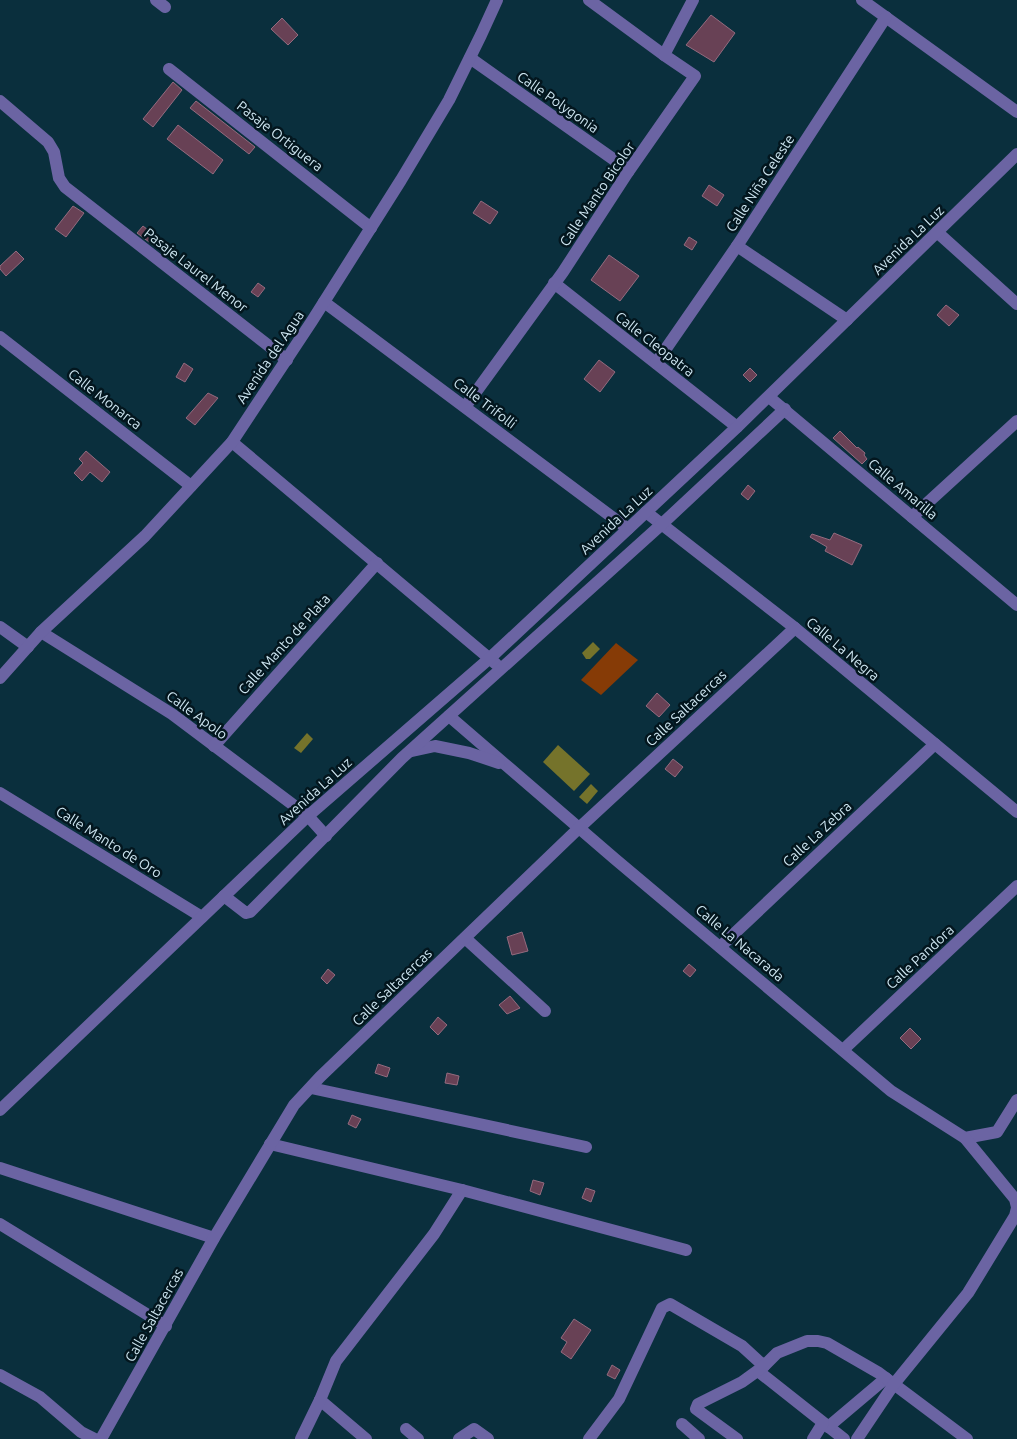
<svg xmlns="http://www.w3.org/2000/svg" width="1017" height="1439" viewBox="0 0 1017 1439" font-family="Ubuntu,sans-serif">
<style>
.green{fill:#863b06}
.water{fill:#75732b}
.building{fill:#684155;stroke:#946b7f}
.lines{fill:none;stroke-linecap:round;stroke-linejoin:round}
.minor{stroke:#6b64a3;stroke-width:12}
.labels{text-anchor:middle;stroke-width:5;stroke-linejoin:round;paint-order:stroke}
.street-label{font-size:14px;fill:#cfe7f2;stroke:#03161e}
</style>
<rect width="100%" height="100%" fill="#0a2f3d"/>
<path class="green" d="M616,643L638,660L601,695L581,680Z"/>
<g class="water">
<path d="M593,642L600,649L590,659H586L582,653Z"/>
<path d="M307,733L313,739L301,753L294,748Z"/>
<path d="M558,745L590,774L574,791L543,762Z"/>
<path d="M591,784L598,791L587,804L579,797Z"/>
</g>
<g class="building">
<path d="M711,15L735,33L714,62L686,45Z"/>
<path d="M282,18L298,35L288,45L271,29Z"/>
<path d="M173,82L182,90L153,127L143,119Z"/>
<path d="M196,101L255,147L249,154L190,108Z"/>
<path d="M178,125L223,160L213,174L167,139Z"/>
<path d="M709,185L724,195L717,206L702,196Z"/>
<path d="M481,201L498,212L490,224L473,213Z"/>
<path d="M73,206L84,213L66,237L55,229Z"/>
<path d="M143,226L162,241L157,248L137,233Z"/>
<path d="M689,237L697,242L692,250L684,245Z"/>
<path d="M16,251L24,259L6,276L0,269V266Z"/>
<path d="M609,255L639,276L620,301L591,280Z"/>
<path d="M258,283L265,288L258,297L251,292Z"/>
<path d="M946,305L959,315L949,326L937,315Z"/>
<path d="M599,360L615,372L600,392L584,379Z"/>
<path d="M184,363L193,369L185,382L176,377Z"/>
<path d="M750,368L757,375L750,382L743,375Z"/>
<path d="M208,393L218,398L195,425L186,418Z"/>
<path d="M840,431L857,448L858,447L865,453L864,455L867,459L862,464L833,438Z"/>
<path d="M86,451L110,472L102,482L90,472L82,481L74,473L83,463L79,459Z"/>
<path d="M748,485L755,491L748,500L741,494Z"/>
<path d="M834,533L862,545L852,565L825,551L827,547L810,537L812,534L830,540Z"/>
<path d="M657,693L670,705L659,717L646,706Z"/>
<path d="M673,759L683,767L675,777L665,769Z"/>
<path d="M522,932L528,951L512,955L507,937Z"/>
<path d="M689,964L696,970L690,977L683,971Z"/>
<path d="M328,969L335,975L327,984L321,978Z"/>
<path d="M510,996L520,1008L507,1014L499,1005Z"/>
<path d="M438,1017L447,1025L438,1035L430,1027Z"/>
<path d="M910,1028L921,1039L911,1049L900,1038Z"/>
<path d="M378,1064L390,1068L387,1077L375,1073Z"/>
<path d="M447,1073L459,1076L457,1085L445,1083Z"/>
<path d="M352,1115L361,1119L356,1128L348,1124Z"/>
<path d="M533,1180L544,1183L540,1195L530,1191Z"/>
<path d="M586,1188L595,1191L591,1202L582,1198Z"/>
<path d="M574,1319L591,1330L571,1359L561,1352L567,1342L561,1338Z"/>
<path d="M612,1365L620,1370L615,1379L607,1375Z"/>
</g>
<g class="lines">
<g class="minor">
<path d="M156,0L165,7"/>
<path d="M589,0L664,55"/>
<path d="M862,0L1017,112"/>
<path d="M470,58L623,166L628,172"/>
<path d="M169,69L371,228"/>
<path d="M0,101L48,142L54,152L59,178L65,187L287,360"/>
<path d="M937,232L1017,304"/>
<path d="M737,246L847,320"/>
<path d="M554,283L737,427"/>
<path d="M324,302L628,529"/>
<path d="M0,337L191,486"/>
<path d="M656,363L737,246L886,17"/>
<path d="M769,397L1017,605"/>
<path d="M465,407L563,272L628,172L695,76L664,55L693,0"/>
<path d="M232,442L496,664"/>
<path d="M646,512L795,628L1017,812"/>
<path d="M912,517L1017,421"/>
<path d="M0,627L28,647"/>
<path d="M41,632L172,714L308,816L326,836"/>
<path d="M0,678L41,632L145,536L232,442L312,321L401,180L449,100L481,35L497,0"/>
<path d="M449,716L615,859L891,1091L965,1138L997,1132L1017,1100"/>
<path d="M214,746L377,563"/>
<path d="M412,751L435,746L469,753L499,763"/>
<path d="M0,793L202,917"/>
<path d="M224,896L246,913L250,912L402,758L662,524L785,409"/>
<path d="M465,938L545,1011"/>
<path d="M720,947L935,744"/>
<path d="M844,1049L1017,886"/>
<path d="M311,1088L586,1147"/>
<path d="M0,1110L308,816L490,658L737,427L1017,154"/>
<path d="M965,1138L1015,1199L1017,1207"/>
<path d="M270,1144L462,1190L686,1250"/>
<path d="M0,1168L214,1238"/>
<path d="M0,1224L166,1326"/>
<path d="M758,1371L844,1439"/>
<path d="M0,1375L40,1397L81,1432L95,1439"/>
<path d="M320,1400L366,1439"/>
<path d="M682,1424L699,1439"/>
<path d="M828,1427L886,1378"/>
<path d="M406,1429L418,1439"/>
<path d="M101,1439L214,1238L294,1105L320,1077L579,828L795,628"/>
<path d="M301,1439L320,1400L336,1361L434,1234L462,1190"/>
<path d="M459,1439L474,1429L488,1439"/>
<path d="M589,1439L619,1399L662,1308L670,1304L742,1346L764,1366"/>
<path d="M737,1439L696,1409L698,1404L742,1382L764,1366L777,1353L807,1341H818L827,1343L879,1373L967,1439"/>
<path d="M813,1439L823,1423"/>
<path d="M857,1439L894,1384L968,1293L1015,1216L1017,1208"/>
</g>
</g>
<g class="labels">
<g class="street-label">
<text transform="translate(558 102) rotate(35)" y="5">Calle Polygonia</text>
<text transform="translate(280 136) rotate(38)" y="5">Pasaje Ortiguera</text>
<text transform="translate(760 183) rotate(-57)" y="5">Calle Niña Celeste</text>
<text transform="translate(597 194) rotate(-56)" y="5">Calle Manto Bicolor</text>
<text transform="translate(908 240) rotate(-44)" y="5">Avenida La Luz</text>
<text transform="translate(196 270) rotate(38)" y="5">Pasaje Laurel Menor</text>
<text transform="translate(655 344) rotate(38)" y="5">Calle Cleopatra</text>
<text transform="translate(270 357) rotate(-56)" y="5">Avenida del Agua</text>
<text transform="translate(105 399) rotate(38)" y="5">Calle Monarca</text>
<text transform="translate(485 403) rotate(37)" y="5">Calle Trifolli</text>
<text transform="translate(903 489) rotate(40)" y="5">Calle Amarilla</text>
<text transform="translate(616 520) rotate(-43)" y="5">Avenida La Luz</text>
<text transform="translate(284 644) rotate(-48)" y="5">Calle Manto de Plata</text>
<text transform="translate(843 649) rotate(40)" y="5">Calle La Negra</text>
<text transform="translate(686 708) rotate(-43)" y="5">Calle Saltacercas</text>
<text transform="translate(197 715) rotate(36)" y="5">Calle Apolo</text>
<text transform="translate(315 791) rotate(-42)" y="5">Avenida La Luz</text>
<text transform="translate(817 834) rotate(-43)" y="5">Calle La Zebra</text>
<text transform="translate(109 842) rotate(32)" y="5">Calle Manto de Oro</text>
<text transform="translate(740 943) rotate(40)" y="5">Calle La Nacarada</text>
<text transform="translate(920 957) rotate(-43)" y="5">Calle Pandora</text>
<text transform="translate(392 987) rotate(-44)" y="5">Calle Saltacercas</text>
<text transform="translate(154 1315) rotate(-61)" y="5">Calle Saltacercas</text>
</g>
</g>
</svg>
